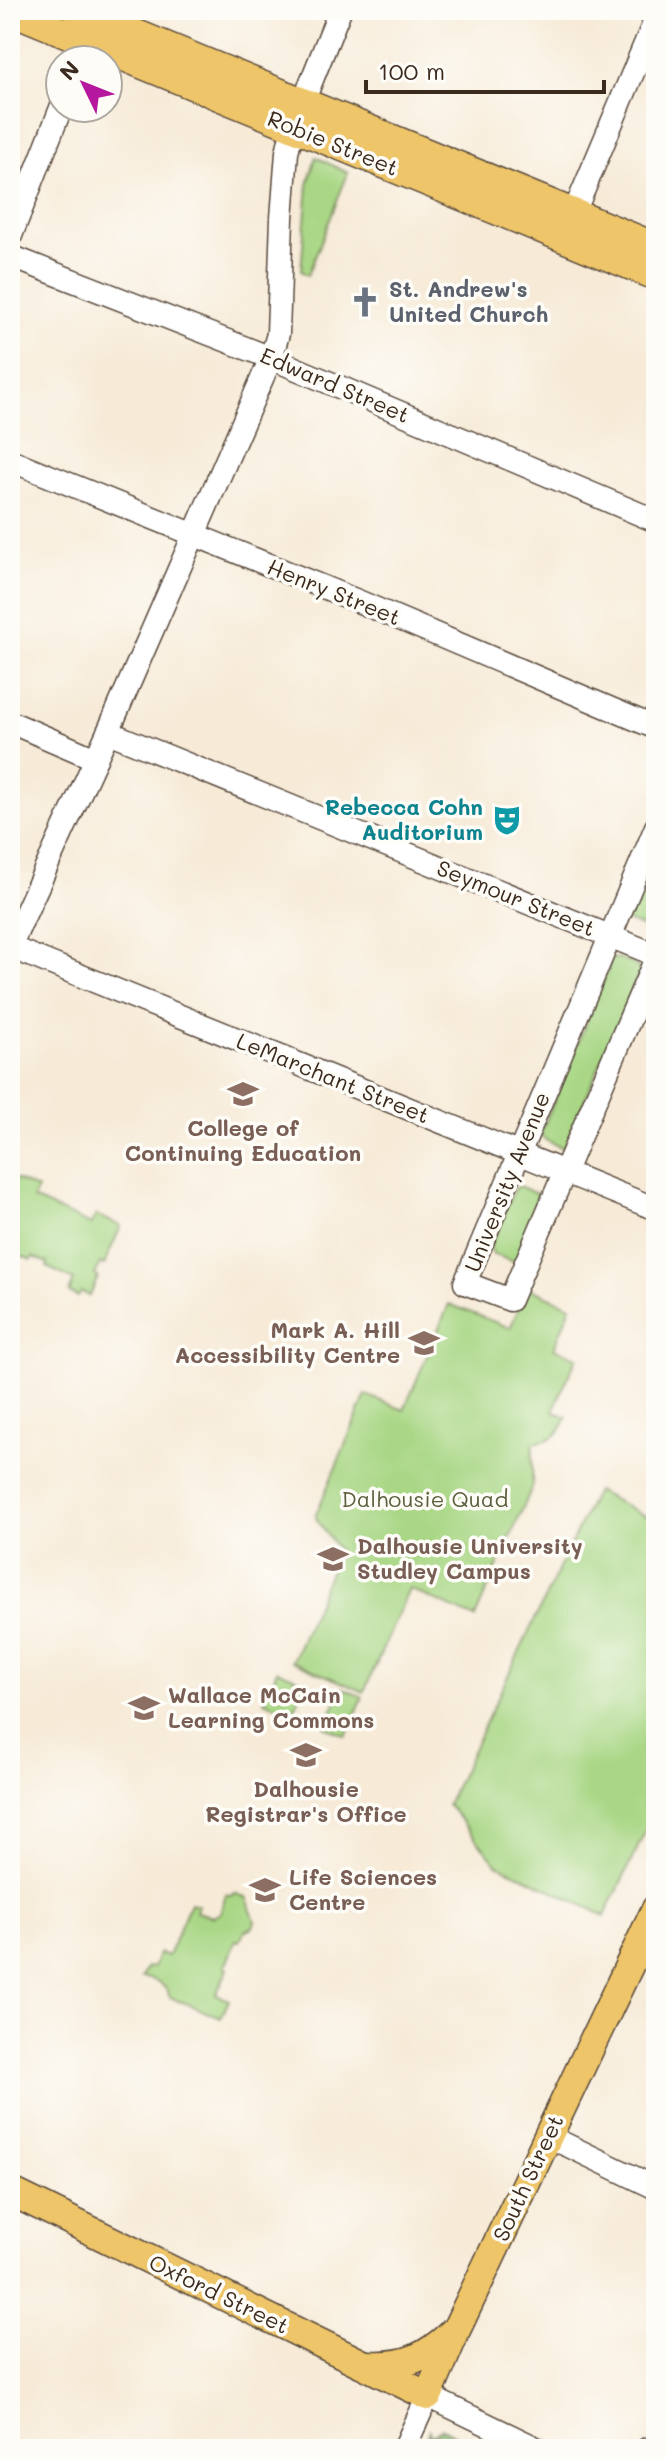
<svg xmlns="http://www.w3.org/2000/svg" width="666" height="2459" viewBox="0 0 666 2459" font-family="Mali,sans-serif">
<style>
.green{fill:#a9d785;stroke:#728052;stroke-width:2}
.forest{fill:url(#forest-firs);stroke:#607148;stroke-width:2}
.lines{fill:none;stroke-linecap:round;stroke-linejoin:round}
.minor-casing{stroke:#57473a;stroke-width:25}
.major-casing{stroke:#57473a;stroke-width:31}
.minor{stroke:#fff;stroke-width:22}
.major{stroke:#eec569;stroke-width:28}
.labels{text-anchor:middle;stroke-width:7;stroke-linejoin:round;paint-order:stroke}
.street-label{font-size:22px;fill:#3b2a1e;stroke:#fdfcf7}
.worship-label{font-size:22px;font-weight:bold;fill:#5b616d;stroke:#fdfcf7;text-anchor:start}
.culture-label{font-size:22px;font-weight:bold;fill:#0d838f;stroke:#fdfcf7;text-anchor:end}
.education-label{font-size:22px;font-weight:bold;fill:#785e54;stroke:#fdfcf7;text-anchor:start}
.park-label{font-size:22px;fill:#5c5e3d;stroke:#fdfcf7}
</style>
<defs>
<pattern id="forest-firs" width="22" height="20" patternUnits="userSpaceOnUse" patternTransform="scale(2)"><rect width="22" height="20" fill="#86b872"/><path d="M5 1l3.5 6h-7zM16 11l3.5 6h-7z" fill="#6f965d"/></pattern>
</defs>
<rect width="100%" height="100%" fill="#fdfcf7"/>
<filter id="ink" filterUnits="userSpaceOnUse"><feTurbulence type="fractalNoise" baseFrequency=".0125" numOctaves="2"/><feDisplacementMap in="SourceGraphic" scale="16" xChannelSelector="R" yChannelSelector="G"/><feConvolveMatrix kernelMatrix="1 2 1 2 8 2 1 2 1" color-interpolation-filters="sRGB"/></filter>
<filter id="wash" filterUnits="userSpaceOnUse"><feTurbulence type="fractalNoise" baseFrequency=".006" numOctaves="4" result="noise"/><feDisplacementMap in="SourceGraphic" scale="32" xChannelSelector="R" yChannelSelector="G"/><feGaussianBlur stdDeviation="1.8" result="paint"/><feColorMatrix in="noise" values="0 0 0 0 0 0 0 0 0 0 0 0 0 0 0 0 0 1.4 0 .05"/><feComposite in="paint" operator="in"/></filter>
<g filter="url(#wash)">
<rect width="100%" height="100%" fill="#f7ebd8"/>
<g class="green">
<path d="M316,157L348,173L308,275L301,271L308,185Z"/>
<path d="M656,851V933L627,921Z"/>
<path d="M619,958L637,966L640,972L564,1148L547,1141L540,1135L612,959Z"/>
<path d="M12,1178L37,1189L33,1199L91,1225L96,1215L121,1226L104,1265L100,1264L95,1275L98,1277L90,1296L81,1292L78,1297L69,1293L74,1280L47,1267L48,1263L33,1257L31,1260L10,1251Z"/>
<path d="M519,1186L539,1195L541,1202L518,1259L511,1261L493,1254L490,1246L514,1190Z"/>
<path d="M528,1288L571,1306L554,1348L577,1357L553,1411L567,1417C559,1436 553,1440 533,1443L532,1487L475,1618L409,1589L364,1692L292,1661L339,1551L315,1517L366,1395L404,1410L449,1304L510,1328Z"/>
<path d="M596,1491L656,1521V1809L605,1916L497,1864L447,1804Z"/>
<path d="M277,1670L306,1682L293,1713L264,1701Z"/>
<path d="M342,1688L363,1697L346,1736L325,1727Z"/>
<path d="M234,1893L247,1898L255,1921L253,1927L245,1931L240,1941L236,1940L225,1967L228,1968L216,1995L229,2000L221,2018L170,1997C165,1984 156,1978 142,1978L147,1967L153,1968L159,1953L168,1956L190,1903L198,1905L196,1911L213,1917L220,1913L226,1894L232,1896Z"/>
</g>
<path class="forest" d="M441,2428L484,2449H422L429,2430L431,2436Z"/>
</g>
<g filter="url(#ink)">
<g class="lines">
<g class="minor-casing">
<g id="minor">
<path d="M568,227L656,18"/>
<path d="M10,238L61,108"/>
<path d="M10,256L271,358L656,521"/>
<path d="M10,460L360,602L656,728"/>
<path d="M10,722L96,759"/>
<path d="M108,732L656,955"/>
<path d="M656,827L465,1283L510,1300L656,958"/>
<path d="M10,947L108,732L271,358L278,334L282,218L287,152L293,127L340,10"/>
<path d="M10,947L656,1209"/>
<path d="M548,2136L656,2188"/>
<path d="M404,2449L428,2396L538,2449"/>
<path d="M647,2449L656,2447"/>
</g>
</g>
<g class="major-casing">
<g id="major">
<path d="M10,10L656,276"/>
<path d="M78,10L656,247"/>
<path d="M10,2191L428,2396L456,2330L656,1909"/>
<path d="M369,2365C406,2367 427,2357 453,2332"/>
</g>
</g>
<use href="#minor" class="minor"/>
<use href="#major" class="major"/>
</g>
</g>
<defs>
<g id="church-bare" transform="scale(2.4)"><path d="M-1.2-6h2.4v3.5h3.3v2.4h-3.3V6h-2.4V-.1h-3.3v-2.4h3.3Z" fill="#6b7280" stroke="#fdfcf7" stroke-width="2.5" paint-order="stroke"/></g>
<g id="theatre-bare" transform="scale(2.4)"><path d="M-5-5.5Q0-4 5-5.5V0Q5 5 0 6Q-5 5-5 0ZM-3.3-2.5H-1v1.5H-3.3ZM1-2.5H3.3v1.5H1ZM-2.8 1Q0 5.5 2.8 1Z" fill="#0f9aa8" stroke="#fdfcf7" stroke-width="2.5" paint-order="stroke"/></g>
<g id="university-bare" transform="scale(2.4)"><path d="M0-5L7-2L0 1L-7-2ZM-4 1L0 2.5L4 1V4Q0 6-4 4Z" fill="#8d6e63" stroke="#fdfcf7" stroke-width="2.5" paint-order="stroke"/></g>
</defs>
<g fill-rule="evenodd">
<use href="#church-bare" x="365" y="302"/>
<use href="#theatre-bare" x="507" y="820"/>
<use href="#university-bare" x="243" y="1094"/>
<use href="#university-bare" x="424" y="1343"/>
<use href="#university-bare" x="333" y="1559"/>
<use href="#university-bare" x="144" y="1708"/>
<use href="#university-bare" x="306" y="1755"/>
<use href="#university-bare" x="265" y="1890"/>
</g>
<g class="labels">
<g class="street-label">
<text transform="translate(333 143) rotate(22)" y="8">Robie Street</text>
<text transform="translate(335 385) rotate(23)" y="8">Edward Street</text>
<text transform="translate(334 592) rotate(22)" y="8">Henry Street</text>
<text transform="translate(516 898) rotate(22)" y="8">Seymour Street</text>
<text transform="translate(333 1078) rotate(22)" y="8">LeMarchant Street</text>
<text transform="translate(507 1182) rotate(-68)" y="8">University Avenue</text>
<text transform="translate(528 2178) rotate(-65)" y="8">South Street</text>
<text transform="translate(219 2294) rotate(26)" y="8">Oxford Street</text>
</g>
<g class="worship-label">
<text x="389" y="297">St. Andrew's<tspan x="389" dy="25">United Church</tspan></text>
</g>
<g class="culture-label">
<text x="483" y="815">Rebecca Cohn<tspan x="483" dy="25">Auditorium</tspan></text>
</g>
<g class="education-label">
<text x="243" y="1136" text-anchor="middle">College of<tspan x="243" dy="25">Continuing Education</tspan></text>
<text x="400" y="1338" text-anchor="end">Mark A. Hill<tspan x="400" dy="25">Accessibility Centre</tspan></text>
<text x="357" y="1554">Dalhousie University<tspan x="357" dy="25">Studley Campus</tspan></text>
<text x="168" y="1703">Wallace McCain<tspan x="168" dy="25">Learning Commons</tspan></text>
<text x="306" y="1797" text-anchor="middle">Dalhousie<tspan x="306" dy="25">Registrar's Office</tspan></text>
<text x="289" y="1885">Life Sciences<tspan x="289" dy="25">Centre</tspan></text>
</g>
<g class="park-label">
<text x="425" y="1507">Dalhousie Quad</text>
</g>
</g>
<rect width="666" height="2459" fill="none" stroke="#fdfcf7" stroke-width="40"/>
<g transform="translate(84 84) rotate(313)"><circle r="38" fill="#fdfcf7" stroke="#afa8a0" stroke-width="2"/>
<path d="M0-6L14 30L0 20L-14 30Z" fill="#b5179e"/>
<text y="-12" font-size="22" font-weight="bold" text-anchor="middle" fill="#3b2a1e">N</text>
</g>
<path d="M366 80v12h238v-12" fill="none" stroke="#3b2a1e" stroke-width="4"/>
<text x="378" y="80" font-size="24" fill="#3b2a1e" stroke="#fdfcf7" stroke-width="6" paint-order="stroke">100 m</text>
</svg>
